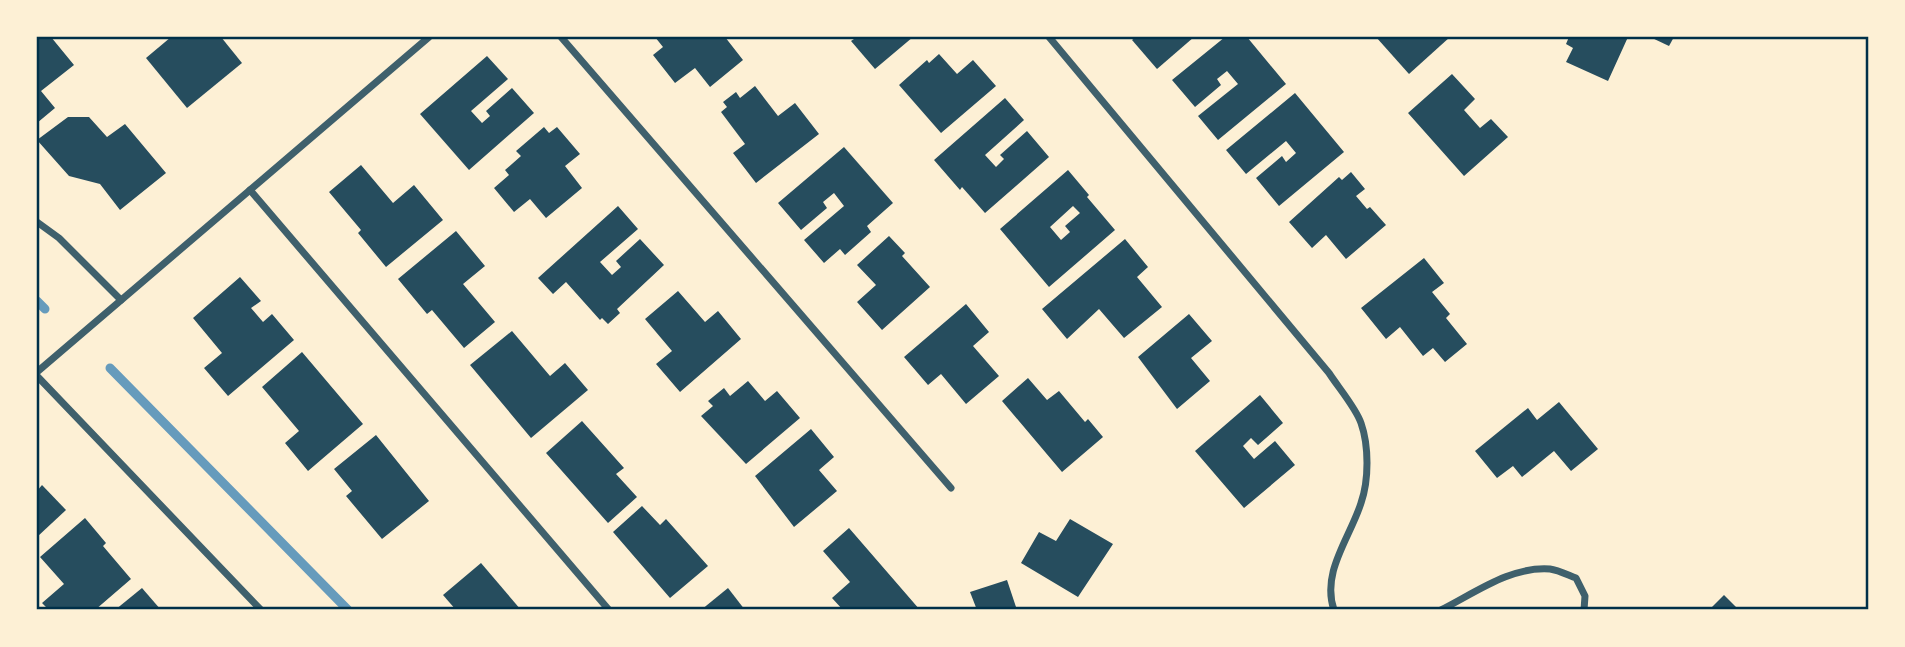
<svg xmlns="http://www.w3.org/2000/svg" width="1905" height="647" viewBox="0 0 1905 647" font-family="'Noto Serif',serif">
<style>
.lines{fill:none;stroke-linecap:round;stroke-linejoin:round}
.stream{stroke:#669bbc;stroke-width:9}
.building{fill:#264d5e;fill-rule:evenodd}
.minor{stroke:#3f606c;stroke-width:7}
.neatline{fill:none;stroke:#003049;stroke-width:2.5}
</style>
<rect width="100%" height="100%" fill="#fdf0d5"/>
<g class="lines">
<g class="stream">
<path d="M37,301L45,309"/>
<path d="M110,368L348,610"/>
</g>
</g>
<g class="building">
<path d="M37,37H51L74,65L41,91L55,108L37,123Z"/>
<path d="M171,37H221L242,63L187,108L146,58Z"/>
<path d="M655,37H725L743,60L710,87L695,68L675,83L653,55L663,47Z"/>
<path d="M857,37H913L875,69L851,41Z"/>
<path d="M1136,37H1194L1157,69L1132,40Z"/>
<path d="M1225,37H1247L1286,84L1218,140L1198,116L1238,84L1227,71L1217,79L1221,85L1195,107L1172,80Z"/>
<path d="M1376,37H1450L1409,74Z"/>
<path d="M1569,37H1628L1608,81L1566,62L1573,48L1566,44Z"/>
<path d="M1650,37H1674L1669,46Z"/>
<path d="M939,54L957,74L973,60L996,86L941,133L899,85L927,60L929,63Z"/>
<path d="M487,56L508,79L471,111L482,123L490,116L486,111L512,88L534,113L469,170L420,114Z"/>
<path d="M1452,74L1475,99L1464,110L1480,128L1491,119L1508,137L1464,176L1408,113Z"/>
<path d="M755,86L778,116L795,103L819,134L756,183L733,153L745,144L721,112L727,107L723,102L736,92L740,98Z"/>
<path d="M1295,93L1344,152L1279,206L1256,178L1282,156L1286,162L1296,153L1286,141L1246,174L1226,150Z"/>
<path d="M1005,98L1024,120L985,155L996,167L1004,159L1000,155L1027,131L1049,157L985,213L962,187L960,190L934,160Z"/>
<path d="M68,117H89L107,137L125,124L166,173L120,210L100,184L69,176L37,140Z"/>
<path d="M544,127L549,133L557,127L580,154L565,166L582,188L546,218L530,199L514,212L494,188L509,175L505,170L521,156L516,151Z"/>
<path d="M844,147L893,203L867,226L871,232L845,255L840,249L824,263L804,240L844,206L834,193L823,202L827,208L801,230L778,203Z"/>
<path d="M361,165L393,203L414,185L443,220L386,267L358,233L361,230L329,192Z"/>
<path d="M1068,170L1089,195L1087,197L1115,230L1049,287L1000,229ZM1073,206L1080,213L1065,226L1070,232L1061,240L1050,227Z"/>
<path d="M1351,172L1365,189L1356,196L1367,209L1370,207L1386,225L1346,259L1326,235L1312,248L1289,222L1339,177L1342,180Z"/>
<path d="M618,206L638,229L600,262L612,275L621,267L616,261L640,239L664,265L617,309L620,313L608,324L602,318L600,320L566,282L553,294L538,278Z"/>
<path d="M456,231L485,266L463,284L495,322L464,348L432,310L427,314L398,279Z"/>
<path d="M889,236L905,253L902,256L930,287L882,330L857,302L876,285L857,265Z"/>
<path d="M1125,239L1148,267L1137,277L1162,307L1124,338L1099,309L1067,339L1042,309Z"/>
<path d="M1424,258L1444,283L1432,292L1450,314L1446,318L1467,344L1445,362L1433,348L1423,356L1400,327L1386,339L1361,308Z"/>
<path d="M240,277L261,301L251,308L263,322L272,314L294,340L228,396L204,368L222,353L193,318Z"/>
<path d="M678,291L705,322L718,311L741,339L680,392L656,364L672,351L645,319Z"/>
<path d="M966,304L989,332L973,346L999,376L966,404L941,374L928,385L904,357Z"/>
<path d="M1189,314L1212,341L1191,358L1210,381L1177,409L1138,357Z"/>
<path d="M512,331L550,376L565,363L588,390L531,438L470,365Z"/>
<path d="M302,352L363,424L308,471L285,443L299,431L262,387Z"/>
<path d="M1028,378L1047,400L1059,391L1085,422L1088,419L1103,437L1062,472L1002,401Z"/>
<path d="M748,381L765,401L777,391L800,418L746,464L701,416L713,406L708,401L724,388L730,396Z"/>
<path d="M1260,395L1283,423L1258,445L1251,438L1243,446L1254,459L1275,441L1295,465L1244,508L1195,451Z"/>
<path d="M1559,402L1598,449L1571,471L1554,451L1522,477L1513,466L1497,478L1475,451L1528,408L1537,420Z"/>
<path d="M582,421L624,468L616,474L637,497L608,523L546,453Z"/>
<path d="M811,429L834,457L819,470L837,491L794,527L755,476Z"/>
<path d="M376,435L429,501L382,539L346,496L352,491L334,469Z"/>
<path d="M42,485L66,510L37,537V491Z"/>
<path d="M642,506L660,525L666,519L708,566L670,598L613,532Z"/>
<path d="M85,518L106,543L103,546L131,579L95,610H49L42,603L64,584L40,557Z"/>
<path d="M1070,519L1113,544L1078,597L1021,563L1039,532L1056,541Z"/>
<path d="M849,528L920,610H843L832,598L850,582L823,551Z"/>
<path d="M481,563L521,610H456L443,595Z"/>
<path d="M1007,580L1017,610H977L970,592Z"/>
<path d="M142,588L161,610H115Z"/>
<path d="M728,588L745,610H701Z"/>
<path d="M1724,595L1739,610H1709Z"/>
</g>
<g class="lines">
<g class="minor">
<path d="M561,37L951,488"/>
<path d="M1049,37L1329,373C1338,387 1356,408 1361,423C1369,446 1369,480 1361,503C1350,538 1321,572 1334,610"/>
<path d="M250,190L609,610"/>
<path d="M37,222L59,238L121,300"/>
<path d="M37,372L429,37"/>
<path d="M37,376L261,610"/>
<path d="M1441,610C1475,593 1511,566 1550,569C1558,570 1568,575 1576,578L1585,596L1584,610"/>
</g>
</g>
<rect width="1905" height="647" fill="none" stroke="#fdf0d5" stroke-width="77"/>
<rect x="38" y="38" width="1829" height="570" class="neatline"/>
</svg>
